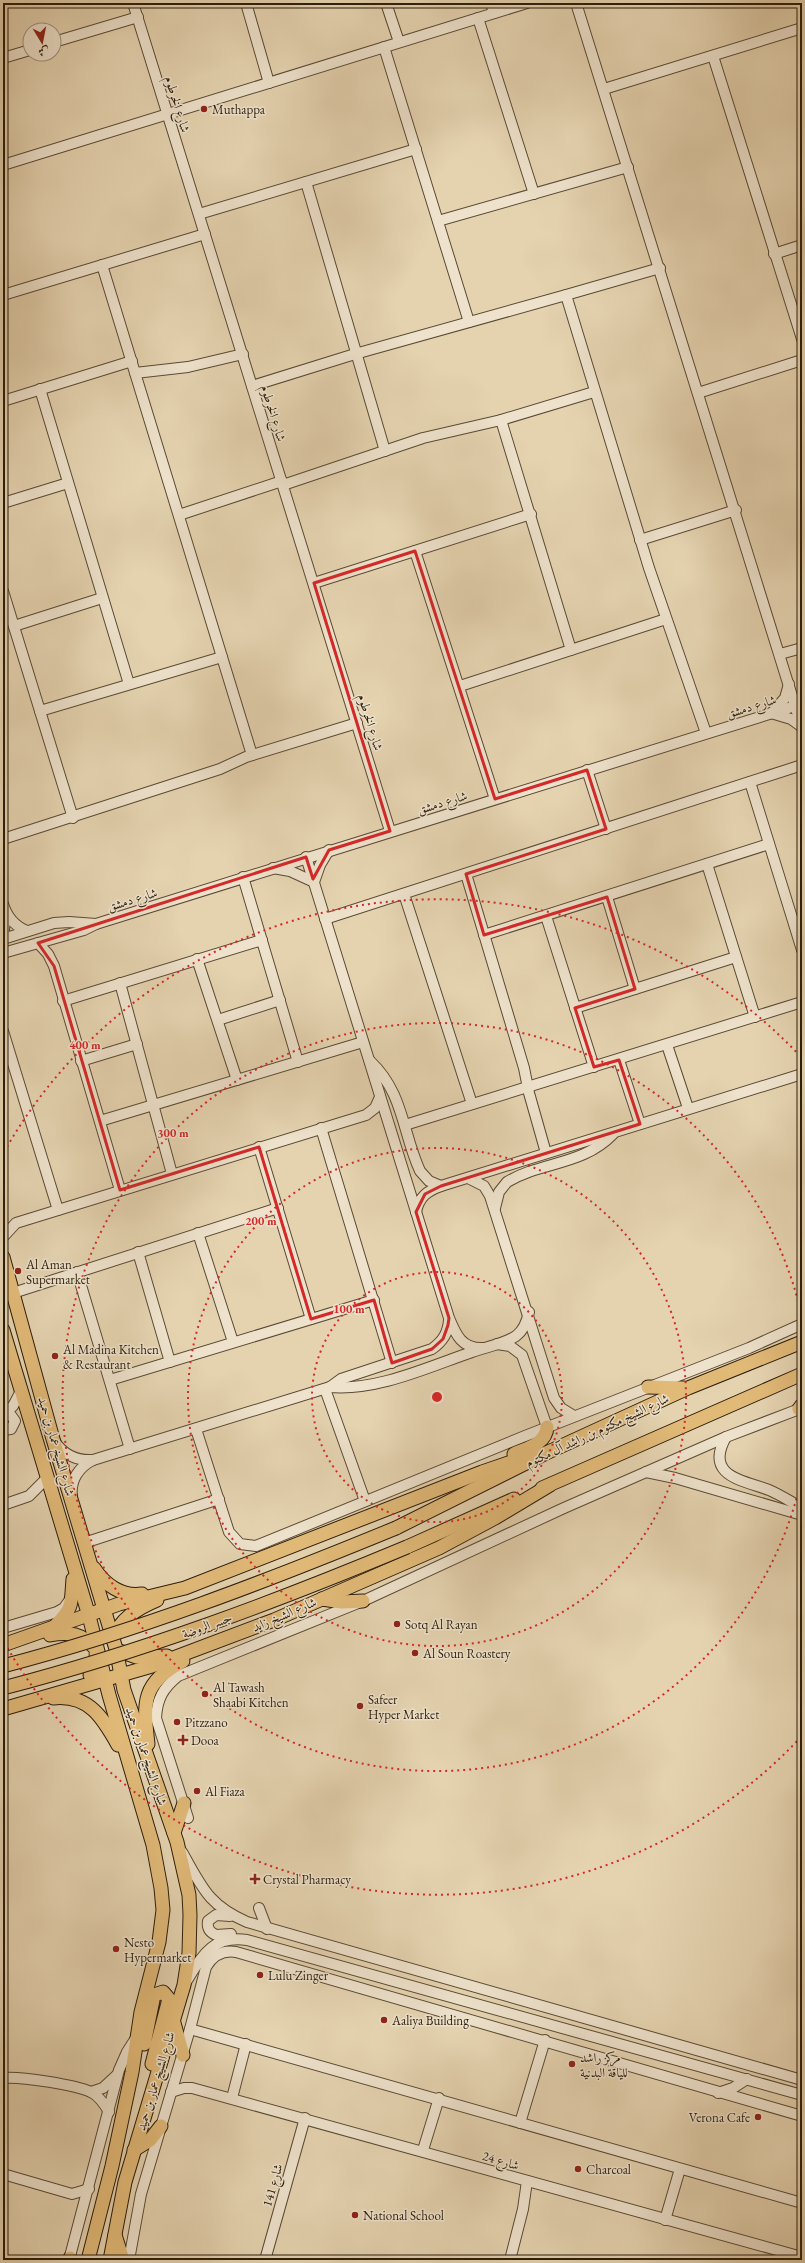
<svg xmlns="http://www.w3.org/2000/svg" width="805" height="2263" viewBox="0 0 805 2263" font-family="'EB Garamond',Amiri,serif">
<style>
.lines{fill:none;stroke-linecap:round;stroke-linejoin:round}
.minor-casing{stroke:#5a4a34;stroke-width:12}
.major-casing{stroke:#2b1d0b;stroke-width:15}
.minor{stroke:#eee2cc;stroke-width:10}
.major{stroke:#e2ba78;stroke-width:13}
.major-bridge-casing{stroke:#2b1d0b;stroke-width:15;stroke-linecap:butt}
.major-bridge{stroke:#e2ba78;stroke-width:13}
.marked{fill:none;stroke:#d62828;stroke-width:3;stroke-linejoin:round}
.ring{fill:none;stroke:#d62828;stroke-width:2;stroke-dasharray:2 4}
.poi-dot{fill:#8f2418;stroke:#eee2cc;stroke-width:1.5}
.labels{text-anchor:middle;stroke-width:3;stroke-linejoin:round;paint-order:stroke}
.street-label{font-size:13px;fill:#2b1d0b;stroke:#eee2cc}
.poi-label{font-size:13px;fill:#2b1d0b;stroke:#eee2cc;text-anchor:start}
.centre{fill:#d62828;stroke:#eee2cc;stroke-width:2}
.ring-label{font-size:12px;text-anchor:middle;font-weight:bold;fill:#d62828;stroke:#eee2cc;stroke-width:3;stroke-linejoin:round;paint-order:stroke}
</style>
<rect width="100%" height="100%" fill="#e5d3b0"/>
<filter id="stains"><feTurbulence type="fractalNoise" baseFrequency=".005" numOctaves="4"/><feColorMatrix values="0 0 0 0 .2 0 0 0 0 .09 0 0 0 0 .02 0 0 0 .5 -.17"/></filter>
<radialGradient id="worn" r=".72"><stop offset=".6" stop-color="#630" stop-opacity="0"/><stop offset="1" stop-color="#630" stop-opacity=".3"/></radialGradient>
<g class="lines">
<g class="minor-casing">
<g id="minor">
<path d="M133,3L390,831"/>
<path d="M246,3L269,83"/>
<path d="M386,3L399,42"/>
<path d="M491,3L494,13"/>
<path d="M576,3L802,728"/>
<path d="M478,18L534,194"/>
<path d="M54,42L138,17"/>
<path d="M384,47L469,322"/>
<path d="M713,56L802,339"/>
<path d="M3,58L30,50"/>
<path d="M604,89L802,28"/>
<path d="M3,165L527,3"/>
<path d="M306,182L385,451"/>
<path d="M199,214L416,149"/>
<path d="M438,221L628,167"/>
<path d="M774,254L802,245"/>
<path d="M102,265L252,755"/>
<path d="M660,268L566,295L649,568L706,733"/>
<path d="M3,295L205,234"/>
<path d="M135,373L188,367L243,354"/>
<path d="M252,386L355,354L566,295"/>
<path d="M40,389L129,684"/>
<path d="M698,393L802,360"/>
<path d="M3,401L132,361"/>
<path d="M501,420L571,650"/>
<path d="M283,485L423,438L501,420L594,392"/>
<path d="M3,503L68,483"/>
<path d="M179,515L282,481"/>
<path d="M640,540L736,510"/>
<path d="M415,551L495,799"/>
<path d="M314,583L531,514"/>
<path d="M3,591L73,818"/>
<path d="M14,626L102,598"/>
<path d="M780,654L802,648"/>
<path d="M460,686L666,619"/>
<path d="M40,711L222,657"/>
<path d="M771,713L791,719L802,727"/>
<path d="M772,713L785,698L789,684"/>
<path d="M587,770L606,829"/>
<path d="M750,782L802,950"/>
<path d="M3,839L220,769L246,757L357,723"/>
<path d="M306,857L449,1318C456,1335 462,1349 483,1348"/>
<path d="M707,864L755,1017"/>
<path d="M273,868L290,871L314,882L320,865L329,850"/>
<path d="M466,874L524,1068L529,1093L546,1153"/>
<path d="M243,877L298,1062"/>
<path d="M404,894L472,1104"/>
<path d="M607,897L635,989"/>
<path d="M3,904C7,917 14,926 27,931"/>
<path d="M546,916L594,1067"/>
<path d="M325,919L802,765"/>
<path d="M484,935L769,844"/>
<path d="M3,937L6,913"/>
<path d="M3,939L54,923L69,922L96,924"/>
<path d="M38,943L48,954L54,966L120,1190"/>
<path d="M3,953L84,930L96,924L795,706"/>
<path d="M197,959L237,1080"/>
<path d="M120,983L172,1174"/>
<path d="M63,1001L262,940"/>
<path d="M575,1008L736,957"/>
<path d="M218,1020L280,1000"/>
<path d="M3,1031L58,1210"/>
<path d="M667,1045L688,1108"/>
<path d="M619,1060L640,1124"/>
<path d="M81,1061L137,1044"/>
<path d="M370,1061C404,1093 402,1132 420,1171L429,1181L441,1186"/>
<path d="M100,1121L363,1042"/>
<path d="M405,1125L802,1002"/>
<path d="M321,1128L392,1363"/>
<path d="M259,1147L311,1319"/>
<path d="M468,1178L484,1186L490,1196L554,1398L561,1408L574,1416"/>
<path d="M495,1208L499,1192L507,1182C542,1161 582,1166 613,1134"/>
<path d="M416,1212C419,1197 427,1191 441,1186L802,1074"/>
<path d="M198,1233L233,1342"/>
<path d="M3,1237L16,1223L366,1115L375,1108L380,1097"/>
<path d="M138,1252L170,1362"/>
<path d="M77,1272L130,1449"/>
<path d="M13,1293L278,1208"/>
<path d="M497,1344L510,1346L522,1355L547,1427"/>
<path d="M110,1380L374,1300"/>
<path d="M330,1387L341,1379L432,1349C443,1341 448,1333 449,1320"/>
<path d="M325,1389L365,1501"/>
<path d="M3,1414L13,1406L22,1389"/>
<path d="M196,1429L229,1532L240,1544L256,1546L525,1436L749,1348L802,1324"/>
<path d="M3,1430L11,1429L15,1421L10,1414H4"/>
<path d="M726,1437C704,1476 742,1480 769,1490C781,1495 791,1502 802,1508"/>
<path d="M55,1442C64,1455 78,1461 93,1460"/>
<path d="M646,1472L675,1478L802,1515"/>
<path d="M72,1496C70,1480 79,1467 93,1460L330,1387C378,1391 428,1367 472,1352C486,1347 504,1344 516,1336C524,1330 527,1322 529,1312"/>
<path d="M3,1505L29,1496L48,1477"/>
<path d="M84,1543L219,1499"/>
<path d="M3,1628L57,1612L64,1608L69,1601"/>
<path d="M188,1818L156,1718C157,1699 163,1688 178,1676L363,1601L564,1508L726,1437L802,1408"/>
<path d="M182,1852C202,1887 208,1905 247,1922L802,2080"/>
<path d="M259,1908L267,1929"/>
<path d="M230,1916L216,1915L208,1921C207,1928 209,1932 216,1935L231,1934"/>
<path d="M186,1982C202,1956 212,1935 247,1940L802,2095"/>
<path d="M190,2029L802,2203"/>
<path d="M3,2078C20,2076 76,2085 91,2092C99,2096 105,2105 109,2112"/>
<path d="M91,2092L103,2088L117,2075"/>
<path d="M171,2092L184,2088H192L802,2257"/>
<path d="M718,2093L733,2088L747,2079"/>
<path d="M232,2098L246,2044"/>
<path d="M520,2123L545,2040"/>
<path d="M423,2150L439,2098"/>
<path d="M3,2174L72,2194L89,2189"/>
<path d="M665,2220L680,2169"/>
<path d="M69,2260L119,2070L127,2052L136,2038"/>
<path d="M129,2260L141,2194L190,2029L206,1967C213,1955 223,1950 236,1952L802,2116"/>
<path d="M265,2260L305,2118"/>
<path d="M510,2260L523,2209L527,2181"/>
</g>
</g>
<g class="major-casing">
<g id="major">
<path d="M3,1257L53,1439L116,1649L124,1690L177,1842L189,1895L190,1915L189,1953L184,1985L125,2182L110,2260"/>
<path d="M3,1330L89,1616L109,1695L153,1845L161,1888L163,1910L159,1942L141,2012L132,2072L112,2166L88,2260"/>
<path d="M648,1387L684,1388"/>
<path d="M799,1409L802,1405"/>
<path d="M514,1454C527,1448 546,1444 547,1427"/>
<path d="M542,1488L802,1374"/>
<path d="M396,1528L544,1454L688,1388L802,1342"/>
<path d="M407,1547L514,1499"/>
<path d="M94,1568C105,1585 122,1597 142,1594"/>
<path d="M322,1599L342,1602L363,1601"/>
<path d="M56,1625C74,1608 71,1601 73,1579"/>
<path d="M50,1635C69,1631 82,1634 95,1648"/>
<path d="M113,1640C119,1619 138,1608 157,1600"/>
<path d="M3,1645L119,1604L185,1588L482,1472L520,1459L544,1454"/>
<path d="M117,1650L136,1657L167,1656"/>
<path d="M90,1675L98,1665L96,1654"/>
<path d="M53,1698C89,1694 103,1718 118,1745"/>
<path d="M3,1709L152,1666L274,1620L439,1548L495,1518L550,1485"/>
<path d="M148,1744C143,1701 142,1683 183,1661"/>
<path d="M174,1833L184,1803"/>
<path d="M174,2023L183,2055"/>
<path d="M144,2044L153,2000L154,1995L163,1992L169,1999L152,2064"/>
<path d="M134,2150L150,2140L161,2126"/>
<path d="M115,2235L123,2260"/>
<path d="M70,2258V2260"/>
</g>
</g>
<use href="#minor" class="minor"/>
<use href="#major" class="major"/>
<g class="major-bridge-casing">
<g id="major-bridge">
<path d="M3,1666C138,1631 267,1581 396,1528"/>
<path d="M3,1688C142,1652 275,1602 407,1547"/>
</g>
</g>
<use href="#major-bridge" class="major-bridge"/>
</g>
<path class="marked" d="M415,551L495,799L587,770L606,829L466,874L484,935L607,897L635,989L575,1008L594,1067L619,1060L640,1124L441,1186L425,1194L416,1212L449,1318L448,1325L443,1339L432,1349L392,1363L374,1300L311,1319L259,1147L120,1190L54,966L38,943L306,857L313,879L329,850L390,831L314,583Z"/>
<g class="ring">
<circle cx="437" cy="1397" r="125"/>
<circle cx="437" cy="1397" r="249"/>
<path d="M801 1481A374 374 0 1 1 801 1313"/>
<path d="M801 1737A498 498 0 0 1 4 1642M4 1152A498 498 0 0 1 801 1057"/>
</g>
<g class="poi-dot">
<circle cx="204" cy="109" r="4"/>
<circle cx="18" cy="1271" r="4"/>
<circle cx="55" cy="1356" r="4"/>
<circle cx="397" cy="1624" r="4"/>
<circle cx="415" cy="1653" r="4"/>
<circle cx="205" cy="1694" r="4"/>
<circle cx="360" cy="1706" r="4"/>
<circle cx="177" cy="1722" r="4"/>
<path d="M181 1734h4v4h4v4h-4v4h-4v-4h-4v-4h4z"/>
<circle cx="197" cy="1791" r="4"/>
<path d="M253 1873h4v4h4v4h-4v4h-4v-4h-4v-4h4z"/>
<circle cx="116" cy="1949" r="4"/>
<circle cx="260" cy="1975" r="4"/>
<circle cx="384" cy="2020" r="4"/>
<circle cx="572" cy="2064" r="4"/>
<circle cx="758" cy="2117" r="4"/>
<circle cx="578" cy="2169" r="4"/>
<circle cx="355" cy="2215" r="4"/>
</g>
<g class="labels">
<g class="street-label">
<text transform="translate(178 104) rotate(73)" y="5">شارع الخرطوم</text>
<text transform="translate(274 413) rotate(73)" y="5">شارع الخرطوم</text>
<text transform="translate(751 706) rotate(-17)" y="5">شارع دمشق</text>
<text transform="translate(371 722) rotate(73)" y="5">شارع الخرطوم</text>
<text transform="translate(442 802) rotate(-17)" y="5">شارع دمشق</text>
<text transform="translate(132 899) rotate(-17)" y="5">شارع دمشق</text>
<text transform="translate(597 1430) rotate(-25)" y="5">شارع الشيخ مكتوم بن راشد آل مكتوم</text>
<text transform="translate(57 1446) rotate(74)" y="5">شارع الشيخ عمار بن حميد</text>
<text transform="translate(284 1614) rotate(-23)" y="5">شارع الشيخ زايد</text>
<text transform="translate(207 1625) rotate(-20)" y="5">جسر الروضة</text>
<text transform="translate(147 1756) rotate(71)" y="5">شارع الشيخ عمار بن حميد</text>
<text transform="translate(155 2081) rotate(-73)" y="5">شارع الشيخ عمار بن حميد</text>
<text transform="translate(501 2160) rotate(16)" y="5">شارع 24</text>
<text transform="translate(272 2185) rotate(-74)" y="5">شارع 141</text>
</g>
<g class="poi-label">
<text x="212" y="114">Muthappa</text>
<text x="26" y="1269">Al Aman<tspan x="26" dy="15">Supermarket</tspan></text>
<text x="63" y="1354">Al Madina Kitchen<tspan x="63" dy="15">&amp; Restaurant</tspan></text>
<text x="405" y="1629">Sotq Al Rayan</text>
<text x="423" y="1658">Al Soun Roastery</text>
<text x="213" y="1692">Al Tawash<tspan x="213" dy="15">Shaabi Kitchen</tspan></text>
<text x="368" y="1704">Safeer<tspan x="368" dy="15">Hyper Market</tspan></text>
<text x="185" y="1727">Pitzzano</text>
<text x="191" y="1745">Dooa</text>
<text x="205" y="1796">Al Fiaza</text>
<text x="263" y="1884">Crystal Pharmacy</text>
<text x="124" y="1947">Nesto<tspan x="124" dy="15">Hypermarket</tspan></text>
<text x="268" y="1980">Lulu Zinger</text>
<text x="392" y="2025">Aaliya Building</text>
<text x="580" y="2062">مركز راشد<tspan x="580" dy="15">للياقة البدنية</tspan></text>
<text x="750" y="2122" text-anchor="end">Verona Cafe</text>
<text x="586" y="2174">Charcoal</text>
<text x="363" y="2220">National School</text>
</g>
</g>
<circle cx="437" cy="1397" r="6" class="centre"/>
<g class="ring-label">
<text x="85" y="1049">400 m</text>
<text x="173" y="1137">300 m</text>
<text x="261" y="1225">200 m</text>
<text x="349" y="1313">100 m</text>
</g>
<rect width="805" height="2263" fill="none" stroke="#e5d3b0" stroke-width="16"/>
<rect x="4" y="4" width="797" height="2255" fill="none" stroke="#2b1d0b" stroke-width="2"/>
<rect x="8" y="8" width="789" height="2247" fill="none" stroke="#2b1d0b"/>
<g transform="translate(42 42) rotate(170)"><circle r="19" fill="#eee2cc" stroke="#a0937f"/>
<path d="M0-3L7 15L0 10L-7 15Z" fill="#8f2418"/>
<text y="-6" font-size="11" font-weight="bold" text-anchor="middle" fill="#2b1d0b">ش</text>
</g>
<rect width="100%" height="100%" filter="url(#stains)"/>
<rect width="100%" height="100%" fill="url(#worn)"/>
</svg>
